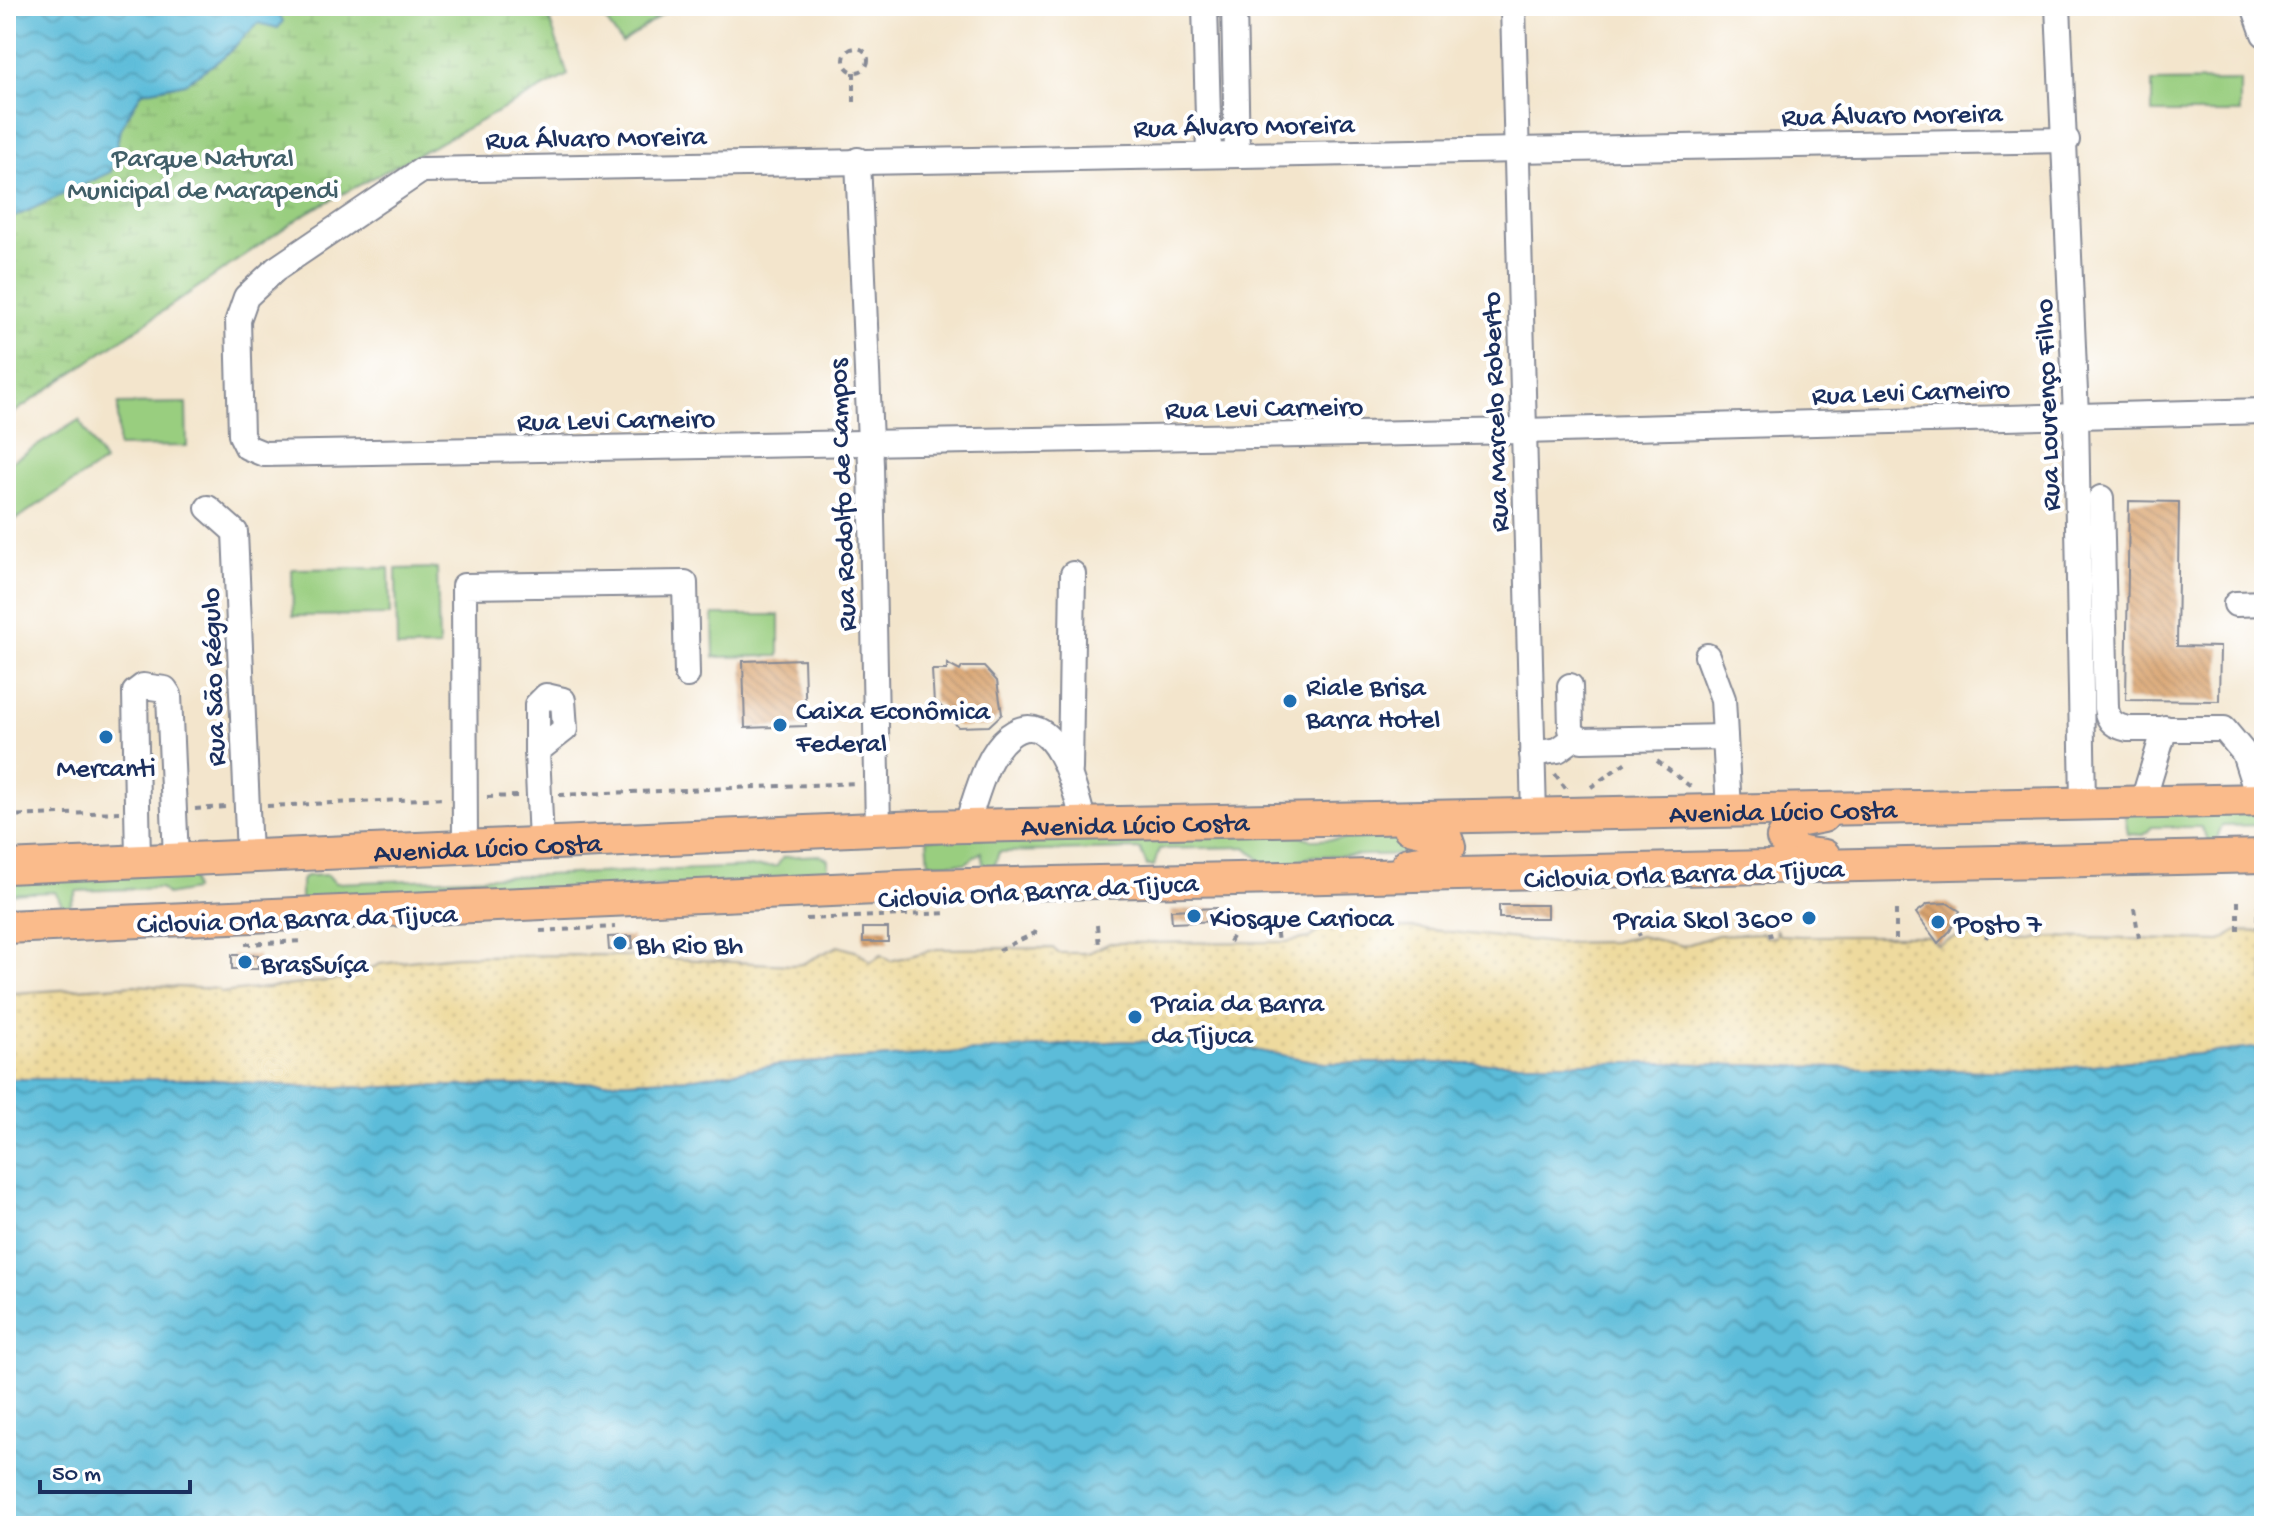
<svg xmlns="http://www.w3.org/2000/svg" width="2270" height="1532" viewBox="0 0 2270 1532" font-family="'Gochi Hand',sans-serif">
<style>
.green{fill:#99ce7f;stroke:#5a7e6e;stroke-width:2}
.wetland{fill:url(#wetland-marsh);stroke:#5a7e6e;stroke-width:2}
.sand{fill:url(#sand-dots);stroke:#84847e;stroke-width:2}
.water{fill:url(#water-waves);stroke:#3b769c;stroke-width:2}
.building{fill:url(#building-back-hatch)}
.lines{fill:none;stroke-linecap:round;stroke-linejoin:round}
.minor-casing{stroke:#878a95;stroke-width:28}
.major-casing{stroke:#878a95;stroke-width:36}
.path{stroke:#878a95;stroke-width:4;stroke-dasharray:6 6;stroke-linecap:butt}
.minor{stroke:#fff;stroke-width:24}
.major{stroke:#fabb8b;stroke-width:32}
.poi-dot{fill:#1f6fb2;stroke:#fff;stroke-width:3}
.labels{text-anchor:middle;stroke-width:8;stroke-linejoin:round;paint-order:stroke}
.street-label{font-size:28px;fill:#1b2f5e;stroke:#fff}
.park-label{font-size:28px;fill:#415f68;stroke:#fff}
.poi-label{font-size:28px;fill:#1b2f5e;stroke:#fff;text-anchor:start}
</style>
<defs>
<pattern id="wetland-marsh" width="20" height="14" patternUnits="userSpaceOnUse" patternTransform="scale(2)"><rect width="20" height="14" fill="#99ce7f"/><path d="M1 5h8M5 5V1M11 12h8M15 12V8" fill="none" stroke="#83b170"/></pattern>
<pattern id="sand-dots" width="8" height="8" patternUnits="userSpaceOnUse" patternTransform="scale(2)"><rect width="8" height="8" fill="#eeda9e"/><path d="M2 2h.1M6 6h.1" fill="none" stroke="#ccbb8a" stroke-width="1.8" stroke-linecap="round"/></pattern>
<pattern id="water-waves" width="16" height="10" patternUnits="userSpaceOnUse" patternTransform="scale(2)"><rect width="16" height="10" fill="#5bbcd9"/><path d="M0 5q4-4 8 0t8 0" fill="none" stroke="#4a99b3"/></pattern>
<pattern id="building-back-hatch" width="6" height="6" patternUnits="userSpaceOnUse" patternTransform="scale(2)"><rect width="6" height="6" fill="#d59a5f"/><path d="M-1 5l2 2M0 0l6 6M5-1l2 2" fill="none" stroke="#ac7e52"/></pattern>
</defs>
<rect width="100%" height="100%" fill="#fff"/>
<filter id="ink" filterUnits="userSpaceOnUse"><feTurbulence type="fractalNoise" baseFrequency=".0125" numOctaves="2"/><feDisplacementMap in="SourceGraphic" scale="16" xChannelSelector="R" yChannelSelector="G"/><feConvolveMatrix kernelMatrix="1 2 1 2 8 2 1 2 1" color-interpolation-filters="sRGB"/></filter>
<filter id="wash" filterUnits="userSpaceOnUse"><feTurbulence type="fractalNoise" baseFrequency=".006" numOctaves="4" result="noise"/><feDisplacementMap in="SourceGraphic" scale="32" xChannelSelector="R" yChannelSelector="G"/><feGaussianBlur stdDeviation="1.8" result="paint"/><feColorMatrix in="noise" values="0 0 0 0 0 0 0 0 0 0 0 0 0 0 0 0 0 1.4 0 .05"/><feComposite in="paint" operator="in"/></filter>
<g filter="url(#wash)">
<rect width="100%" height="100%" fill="#f3e5cc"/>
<g class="green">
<path d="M595,6H674L622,43Z"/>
<path d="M2240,81V113H2152V82Z"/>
<path d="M186,403L187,446L118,447V404Z"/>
<path d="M79,420L104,462L16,519L6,504V465Z"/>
<path d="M389,568L390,615L293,616L292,569Z"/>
<path d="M437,568L439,647L397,648L396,569Z"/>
<path d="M713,615H779V656L714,657Z"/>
<path d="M2264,808V825L2222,826L2216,841H2209L2201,827H2152L2144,835L2128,834L2124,811Z"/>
<path d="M1283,831L1314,840L1425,836L1424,854L1313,856L1284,867H1268L1246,847L1159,849L1154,866H1147L1140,849L999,852L994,868L984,869L981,852L966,863H929L927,839Z"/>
<path d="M820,855L828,859V879L301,900V881L306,876L328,875L335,883L777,866L783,857Z"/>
<path d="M192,870L194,890L167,895L160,888L77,891L70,905L63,906L55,892L6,894V879Z"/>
</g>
<path class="wetland" d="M272,6H545L568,75L308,212L6,418V221L111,172L120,129L142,92L185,83L224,57Z"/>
<path class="sand" d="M1412,928L1555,943L1613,942L1640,936L1683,946L1718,935L1764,933L1765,937H1775L1776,930L1779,935L1799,936H1928L1938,945C1973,922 2004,952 2043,937L2220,941L2238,931L2264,932V1047L2026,1072L1665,1063H1324L1217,1043L1123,1041L776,1065L695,1078L538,1085L311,1088L206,1079H6V994L15,993L134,985L218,989L221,993L337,980L354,977L380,964L457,956L603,955L791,965L802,964L838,946L858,952L871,962L881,955L890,961L937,949L1053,948L1058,953H1088L1110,943L1286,942L1309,938L1322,929Z"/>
<g class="water">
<path d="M6,6H272L283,21L278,28L258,23L224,57L185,83L142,92L120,129L111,172L6,221Z"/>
<path d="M1123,1041L1217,1043L1324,1063H1665L2026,1072L2264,1047V1526H6V1079H206L311,1088L538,1085L695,1078L776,1065Z"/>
</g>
<g id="blocks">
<g class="building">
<path d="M2129,501L2179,502L2177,646L2220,647L2219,701L2126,700Z"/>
<path d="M804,659L806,726L745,728L743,661Z"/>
<path d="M947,664L960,671L962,667H984L997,681L1002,714L989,726L958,727L938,703H934L932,670H947Z"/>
<path d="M1947,903L1960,911L1950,931L1938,943L1916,913L1928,904Z"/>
<rect x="1499" y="905" width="48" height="13"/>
<path d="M1217,908L1218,921L1172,923L1171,910Z"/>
<rect x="863" y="928" width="25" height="14"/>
<path d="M632,936L633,948L609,950L608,937Z"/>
<rect x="232" y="955" width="26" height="14"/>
</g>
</g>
</g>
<g filter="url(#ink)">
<use href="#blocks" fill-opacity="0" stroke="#878a95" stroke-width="2"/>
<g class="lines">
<g class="minor-casing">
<g id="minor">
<path d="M1205,6L1209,154"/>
<path d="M1234,6L1237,153"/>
<path d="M1513,6L1534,816"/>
<path d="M2058,6L2076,415L2083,802"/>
<path d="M2254,6L2264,34"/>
<path d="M2067,140L422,170L276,269L246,297L238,320L241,435L247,447L264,454L1523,431L2264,411"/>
<path d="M858,160L871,465L878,828"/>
<path d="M2101,498L2106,708C2108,722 2115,726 2128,729H2224L2244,753L2259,800"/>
<path d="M208,508L235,532L249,855"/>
<path d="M2236,604L2264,603"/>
<path d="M1707,656L1723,699L1729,810"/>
<path d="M1570,686L1571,729L1573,734L1582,740L1725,737"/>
<path d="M546,696L563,700L565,729L537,751V705Z"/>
<path d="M537,751L541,842"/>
<path d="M1532,754L1558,750L1576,737"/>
<path d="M1070,769L1073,574"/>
<path d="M2143,801L2165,728"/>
<path d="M966,826C976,799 985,755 1009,736C1055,700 1077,796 1084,824"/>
<path d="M465,846L464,586L685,583L687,675"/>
<path d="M138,861L135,692L143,686L165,689L169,695L176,858"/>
</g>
</g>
<g class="major-casing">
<g id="major">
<path d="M1823,816L1792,822L1783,838C1793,854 1807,854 1824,856"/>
<path d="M1408,864L1439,859L1449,847L1445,836L1409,827"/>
<path id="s1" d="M6,867L920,827L2264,800"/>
<path d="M6,927L921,886L2264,856"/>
</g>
</g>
<g class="path">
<circle cx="856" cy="60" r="12"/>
<path d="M854,72V106"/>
<path d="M1657,761L1691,787"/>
<path d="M1555,774L1566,789"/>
<path d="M1591,787L1629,760"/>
<path d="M559,795L858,783"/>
<path d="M487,797L518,796"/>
<path d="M267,806L446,798"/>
<path d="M195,809L226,807"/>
<path d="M6,816L119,812"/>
<path d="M2134,908L2139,938"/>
<path d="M1896,910V939"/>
<path d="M1629,911L1640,936"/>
<path d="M806,919L949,913"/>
<path d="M1275,921L1278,942"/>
<path d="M1767,921L1771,937"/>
<path d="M1097,925L1099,946"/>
<path d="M540,931L615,927"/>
<path d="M2238,931V901"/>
<path d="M2257,932L2258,903"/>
<path d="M1986,938L1997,913"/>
<path d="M1229,942L1242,919"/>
<path d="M245,944L304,941"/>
<path d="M999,950L1035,933L1037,927"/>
</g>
<use href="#minor" class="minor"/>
<use href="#major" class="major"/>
</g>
</g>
<g class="poi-dot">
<circle cx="1290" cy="701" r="8"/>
<circle cx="780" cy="725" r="8"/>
<circle cx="106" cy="737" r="8"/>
<circle cx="1194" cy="916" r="8"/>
<circle cx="1809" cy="918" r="8"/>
<circle cx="1938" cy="922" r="8"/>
<circle cx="620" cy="943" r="8"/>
<circle cx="245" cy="962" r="8"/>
<circle cx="1135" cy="1017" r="8"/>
</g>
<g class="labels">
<g class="street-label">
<text transform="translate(1892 113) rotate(-1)" y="10">Rua Álvaro Moreira</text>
<text transform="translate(1244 124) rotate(-1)" y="10">Rua Álvaro Moreira</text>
<text transform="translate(596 136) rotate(-1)" y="10">Rua Álvaro Moreira</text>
<text transform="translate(1911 390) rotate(-2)" y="10">Rua Levi Carneiro</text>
<text transform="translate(2045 405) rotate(-92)" y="10">Rua Lourenço Filho</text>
<text transform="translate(1264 406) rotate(-1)" y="10">Rua Levi Carneiro</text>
<text transform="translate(1493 412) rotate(-92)" y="10">Rua Marcelo Roberto</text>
<text transform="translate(616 418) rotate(-1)" y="10">Rua Levi Carneiro</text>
<text transform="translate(840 495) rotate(-92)" y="10">Rua Rodolfo de Campos</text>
<text transform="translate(211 677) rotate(-92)" y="10">Rua São Régulo</text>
<text dy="10" stroke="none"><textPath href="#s1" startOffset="1778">Avenida Lúcio Costa</textPath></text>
<text dy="10" stroke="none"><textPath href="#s1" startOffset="1130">Avenida Lúcio Costa</textPath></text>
<text dy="10" stroke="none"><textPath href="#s1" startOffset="482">Avenida Lúcio Costa</textPath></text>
<text transform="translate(1684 872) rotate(-2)" y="10">Ciclovia Orla Barra da Tijuca</text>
<text transform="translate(1038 889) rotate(-3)" y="10">Ciclovia Orla Barra da Tijuca</text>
<text transform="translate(297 917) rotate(-2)" y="10">Ciclovia Orla Barra da Tijuca</text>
</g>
<g class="park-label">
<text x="203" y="166">Parque Natural<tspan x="203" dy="32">Municipal de Marapendi</tspan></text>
</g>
<g class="poi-label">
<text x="1306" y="695">Riale Brisa<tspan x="1306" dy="32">Barra Hotel</tspan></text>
<text x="796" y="719">Caixa Econômica<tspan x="796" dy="32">Federal</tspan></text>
<text x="106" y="776" text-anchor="middle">Mercanti</text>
<text x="1210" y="926">Kiosque Carioca</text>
<text x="1793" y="928" text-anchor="end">Praia Skol 360°</text>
<text x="1954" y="932">Posto 7</text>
<text x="636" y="953">Bh Rio Bh</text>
<text x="261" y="972">BrasSuíça</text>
<text x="1151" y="1011">Praia da Barra<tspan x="1151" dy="32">da Tijuca</tspan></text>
</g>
</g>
<rect width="2270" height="1532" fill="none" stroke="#fff" stroke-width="32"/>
<path d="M40 1480v12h150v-12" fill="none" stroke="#1b2f5e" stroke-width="4"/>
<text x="52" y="1480" font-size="24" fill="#1b2f5e" stroke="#ffffff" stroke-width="6" paint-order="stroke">50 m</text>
</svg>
